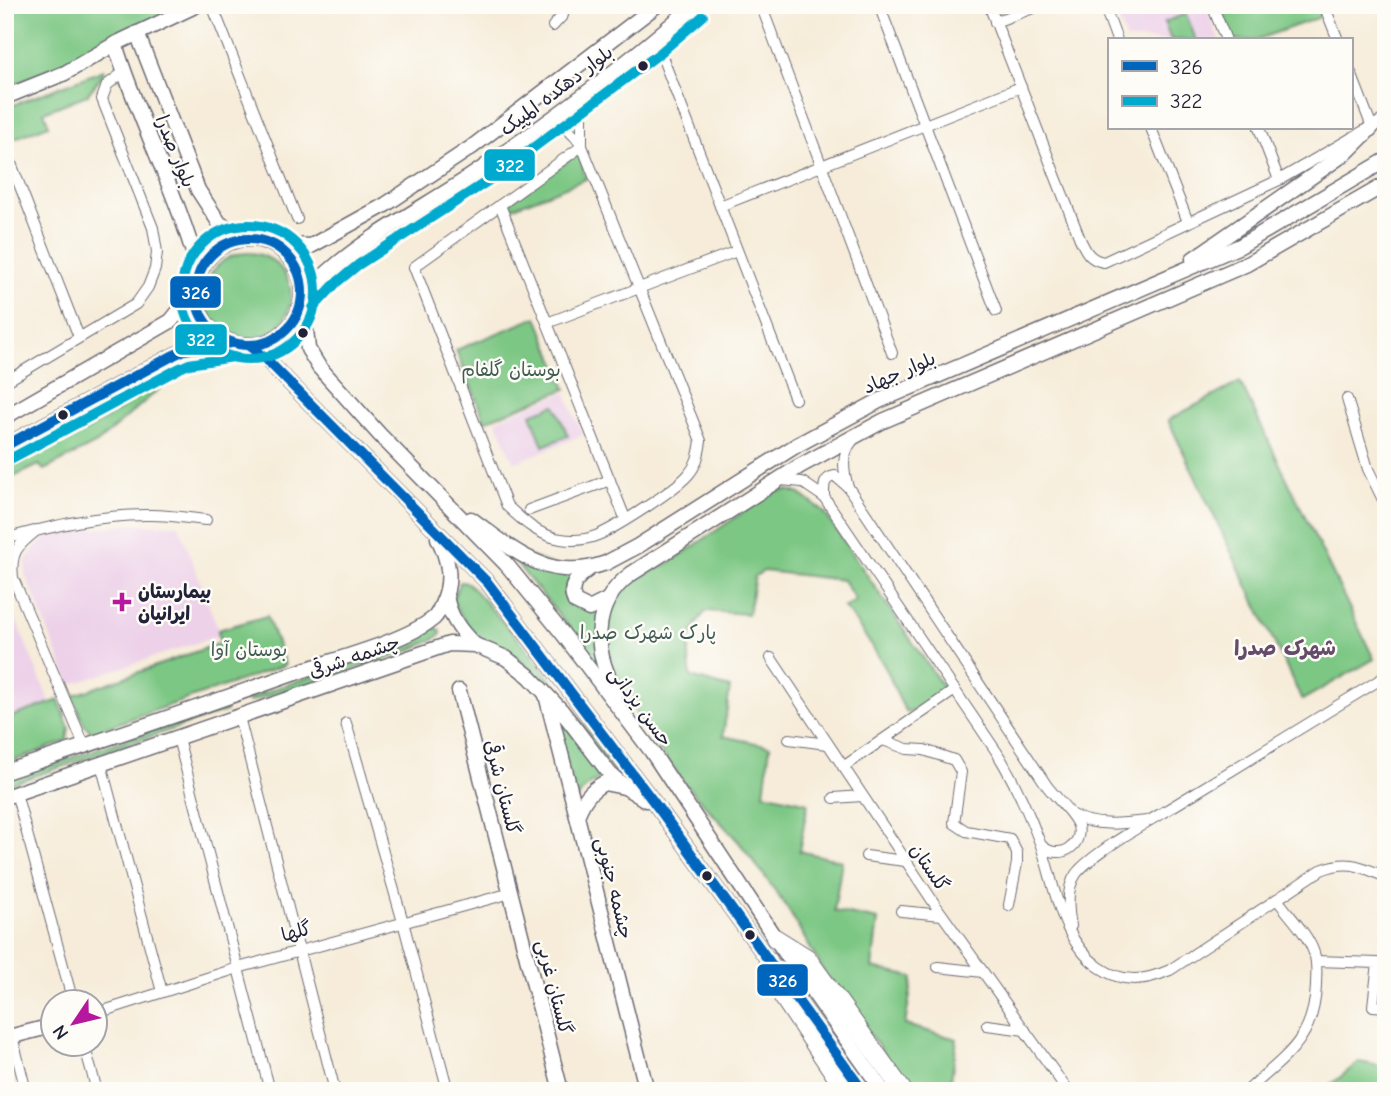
<svg xmlns="http://www.w3.org/2000/svg" width="1391" height="1096" viewBox="0 0 1391 1096" font-family="'Comic Neue','Playpen Sans Arabic',sans-serif">
<style>
.built{fill:#edd1e9}
.green{fill:#7dc784;stroke:#507460;stroke-width:2}
.lines{fill:none;stroke-linecap:round;stroke-linejoin:round}
.street-casing{stroke:#6c6972;stroke-width:12}
.secondary-casing{stroke:#6c6972;stroke-width:17}
.highway-casing{stroke:#6c6972;stroke-width:20}
.street{stroke:#fff;stroke-width:10}
.secondary{stroke:#fff;stroke-width:14}
.highway{stroke:#fff;stroke-width:18}
.bus-1-casing{stroke:#fdfcf7;stroke-width:16}
.bus-2-casing{stroke:#fdfcf7;stroke-width:16}
.bus-1{stroke:#0065bd;stroke-width:10}
.bus-2{stroke:#00a9ce;stroke-width:10}
.bus-dot{fill:#22223b;stroke:#fdfcf7;stroke-width:2.5}
.poi-dot{fill:#b5179e;stroke:#fdfcf7;stroke-width:2.5}
.labels{text-anchor:middle;stroke-width:5;stroke-linejoin:round;paint-order:stroke}
.street-label{font-size:19px;fill:#22223b;stroke:#fdfcf7}
.park-label{font-size:19px;fill:#425c55;stroke:#fdfcf7}
.poi-label{font-size:19px;font-weight:bold;fill:#22223b;stroke:#fdfcf7;text-anchor:start}
.neighbourhood-label{font-size:21px;font-weight:bold;fill:#664c6b;stroke:#fdfcf7}
.line-badge{stroke:#fdfcf7;stroke-width:2.5}
.badge-label{font-size:19px;text-anchor:middle;font-weight:bold;fill:#fff}
</style>
<rect width="100%" height="100%" fill="#fdfcf7"/>
<filter id="ink" filterUnits="userSpaceOnUse"><feTurbulence type="fractalNoise" baseFrequency=".0143" numOctaves="2"/><feDisplacementMap in="SourceGraphic" scale="14" xChannelSelector="R" yChannelSelector="G"/><feConvolveMatrix kernelMatrix="1 2 1 2 8 2 1 2 1" color-interpolation-filters="sRGB"/></filter>
<filter id="wash" filterUnits="userSpaceOnUse"><feTurbulence type="fractalNoise" baseFrequency=".00686" numOctaves="4" result="noise"/><feDisplacementMap in="SourceGraphic" scale="28" xChannelSelector="R" yChannelSelector="G"/><feGaussianBlur stdDeviation="1.57" result="paint"/><feColorMatrix in="noise" values="0 0 0 0 0 0 0 0 0 0 0 0 0 0 0 0 0 1.4 0 .05"/><feComposite in="paint" operator="in"/></filter>
<g filter="url(#wash)">
<rect width="100%" height="100%" fill="#f6ecd9"/>
<g class="built">
<path d="M1113,5H1205L1219,40H1126Z"/>
<path d="M565,392L583,435L514,463L496,420Z"/>
<path d="M129,524L179,525L220,635L70,685L25,574L26,560L37,545L52,534Z"/>
<path d="M5,593L50,703L5,718Z"/>
</g>
<g class="green">
<path d="M5,5H191L89,55L5,88Z"/>
<path d="M1220,5H1317L1321,17L1255,40H1233Z"/>
<path d="M1186,14L1196,40H1171L1164,22Z"/>
<path d="M104,70V74L87,95L44,112L49,125L8,141L5,131V108Z"/>
<path d="M579,153L586,179L509,209V202Z"/>
<circle cx="248" cy="296" r="43"/>
<path d="M537,317L566,389L485,421L456,350Z"/>
<path d="M183,368L97,443L44,470L39,465L5,481V457C19,454 35,453 48,449C71,441 100,423 120,409C144,392 150,376 183,368Z"/>
<path d="M1240,382L1374,659L1302,700L1168,420Z"/>
<path d="M555,405L568,436L543,446L531,414Z"/>
<path d="M788,490L800,494L824,512L943,687C933,698 921,709 907,713C897,699 893,682 885,667C872,646 859,626 844,607L856,601L843,580L764,571L755,576L748,614L706,611C687,632 687,650 691,677L730,688L723,736L770,746L764,793L808,803L799,851L842,861L834,911L878,920L872,968L913,977L905,1025L957,1039L950,1086L967,1091H911L824,972L789,911L766,878L738,841L687,786L655,744L613,677L607,664L606,621L618,595L633,580L669,563L774,491Z"/>
<path d="M504,548L577,573L567,589L601,609V672L576,636Z"/>
<path d="M460,582L468,583L528,650L617,770L613,772L538,675L507,649L473,635L452,601Z"/>
<path d="M267,616L285,665L96,731H90L84,724L72,696L220,643L218,630Z"/>
<path d="M432,626L440,630L441,634C426,651 280,692 249,702L247,698L410,643Z"/>
<path d="M59,700L69,728L67,741L5,764V719Z"/>
<path d="M551,704L607,778C593,781 584,786 577,800Z"/>
<path d="M224,706L226,711L5,786V780Z"/>
<path d="M1359,1062L1386,1067V1091H1323Z"/>
</g>
</g>
<g filter="url(#ink)">
<g class="lines">
<g class="street-casing">
<g id="street">
<path d="M212,5L297,219"/>
<path d="M761,5L892,353"/>
<path d="M879,5L996,311"/>
<path d="M989,5L1080,239C1086,252 1090,260 1104,262L1279,180L1386,118"/>
<path d="M1104,5L1117,40"/>
<path d="M1212,5L1226,40"/>
<path d="M1324,5L1338,40"/>
<path d="M995,22L1041,5"/>
<path d="M553,26L563,15L559,5"/>
<path d="M663,59L795,399"/>
<path d="M1351,73L1372,127"/>
<path d="M547,122C564,126 572,131 582,146V115L586,94"/>
<path d="M1151,128L1188,222"/>
<path d="M1259,128L1279,180"/>
<path d="M582,146L701,441C699,454 697,465 688,475C675,490 617,527 598,535C586,540 573,541 561,539C539,536 523,521 507,506L414,267Z"/>
<path d="M5,148L79,337"/>
<path d="M500,205L625,518"/>
<path d="M720,206L1021,87"/>
<path d="M547,323L737,251"/>
<path d="M5,382L136,304L148,287L155,269L157,252L153,228L102,99L107,85L124,72"/>
<path d="M1347,399L1368,469L1386,506"/>
<path d="M853,440C841,455 843,470 848,487L1047,786C1055,797 1074,814 1078,826C1083,846 1060,861 1042,846"/>
<path d="M781,480L802,482L824,497L996,751C1014,780 1028,811 1040,843C1056,887 1059,938 1099,967C1123,984 1145,981 1170,970L1321,870C1349,859 1360,866 1386,877"/>
<path d="M824,497C824,486 823,478 835,476L848,487"/>
<path d="M529,510L610,480"/>
<path d="M37,530C17,546 10,552 13,578L85,747"/>
<path d="M5,539C52,526 102,514 151,515C169,515 188,518 206,520"/>
<path d="M771,658L936,906L1068,1091"/>
<path d="M239,717L335,1091"/>
<path d="M346,723L403,922L448,1091"/>
<path d="M178,738L270,1091"/>
<path d="M789,739L827,744"/>
<path d="M883,740L907,749L924,750L954,760L961,772L954,823L966,831L1010,839L1017,853V863L1009,905"/>
<path d="M101,764L162,992"/>
<path d="M843,767L955,690"/>
<path d="M16,793L73,1002"/>
<path d="M834,798L862,796"/>
<path d="M1072,815C1096,827 1120,824 1146,821"/>
<path d="M866,856L905,861"/>
<path d="M901,911L942,915"/>
<path d="M1071,926C1068,910 1066,888 1076,874C1091,854 1149,821 1172,807C1243,763 1315,720 1386,676"/>
<path d="M1316,961L1378,963L1373,1006L1386,1007"/>
<path d="M938,967L983,972"/>
<path d="M94,1014L238,968L511,893"/>
<path d="M987,1025L1025,1030"/>
<path d="M12,1036L26,1091"/>
<path d="M84,1044L97,1091"/>
<path d="M1247,1091C1284,1057 1314,1041 1316,986C1316,975 1318,964 1314,953C1308,934 1289,916 1277,899"/>
</g>
</g>
<g class="secondary-casing">
<g id="secondary">
<path d="M694,5C629,63 559,115 487,165C437,201 374,231 328,272C319,280 311,290 303,299L308,349L319,367L379,434L507,565L563,634L652,752L775,938L883,1091"/>
<path d="M137,33L198,190L220,224L251,238"/>
<path d="M115,44C139,122 178,194 199,273"/>
<path d="M5,97L65,73L115,44L197,5"/>
<circle cx="249" cy="292" r="53"/>
<path d="M272,244L311,246L385,205L472,147L657,5"/>
<path d="M1193,259L1347,152L1372,127"/>
<path d="M249,346L265,358L488,583L662,813L863,1091"/>
<path d="M5,417L171,321L196,290"/>
<path d="M5,446L174,355L185,350L231,343"/>
<path d="M471,519C514,550 548,584 606,563L638,546L797,445L879,401L1240,246L1386,160"/>
<path d="M590,568C578,577 567,586 575,602L589,609L607,600"/>
<path d="M446,595C449,616 460,631 475,645"/>
<path d="M459,691L561,1091"/>
<path d="M617,693C593,653 590,604 631,574L800,466L883,421L1247,264L1386,184"/>
<path d="M546,695L647,1091"/>
<path d="M5,772C104,740 203,706 301,671C337,659 406,641 434,618C438,614 440,609 442,604C453,581 449,561 438,538"/>
<path d="M5,797L449,644L475,645L506,658L529,676L561,710L610,774L625,787L646,800"/>
<path d="M577,816C583,801 589,791 604,783L624,787"/>
<path d="M5,1038L52,1026"/>
</g>
</g>
<g class="highway-casing">
<g id="highway">
<path d="M775,938L807,958L903,1091"/>
<path d="M768,960L783,997L846,1091"/>
</g>
</g>
<use href="#street" class="street"/>
<use href="#secondary" class="secondary"/>
<use href="#highway" class="highway"/>
<g class="bus-1-casing">
<g id="bus-1">
<circle cx="249" cy="292" r="53"/>
<path d="M249,346L265,358L488,583L662,813L863,1091"/>
<path d="M5,446L174,355L185,350L231,343"/>
</g>
</g>
<g class="bus-2-casing">
<g id="bus-2">
<circle cx="249" cy="292" r="67"/>
<path d="M313,308L336,283L358,265L494,177L660,53L703,16"/>
<path d="M12,458L180,368L189,364L233,357"/>
</g>
</g>
<use href="#bus-1" class="bus-1"/>
<use href="#bus-2" class="bus-2"/>
</g>
</g>
<g class="bus-dot">
<circle cx="643" cy="66" r="6"/>
<circle cx="303" cy="333" r="6"/>
<circle cx="63" cy="415" r="6"/>
<circle cx="707" cy="876" r="6"/>
<circle cx="750" cy="935" r="6"/>
</g>
<path class="poi-dot" d="M118.5 591.5h7v7h7v7h-7v7h-7v-7h-7v-7h7z"/>
<g class="labels">
<g class="street-label">
<text transform="translate(556 90) rotate(-37)" y="7">بلوار دهکده المپیک</text>
<text transform="translate(176 151) rotate(68)" y="7">بلوار صدرا</text>
<text transform="translate(899 372) rotate(-24)" y="7">بلوار جهاد</text>
<text transform="translate(354 656) rotate(-19)" y="7">چشمه شرقی</text>
<text transform="translate(641 706) rotate(54)" y="7">حسن یزدانی</text>
<text transform="translate(503 787) rotate(76)" y="7">گلستان شرقی</text>
<text transform="translate(930 867) rotate(56)" y="7">گلستان</text>
<text transform="translate(615 888) rotate(76)" y="7">چشمه جنوبی</text>
<text transform="translate(296 931) rotate(-15)" y="7">گلها</text>
<text transform="translate(555 987) rotate(76)" y="7">گلستان غربی</text>
</g>
<g class="park-label">
<text x="511" y="376">بوستان گلفام</text>
<text x="648" y="639">پارک شهرک صدرا</text>
<text x="249" y="656">بوستان آوا</text>
</g>
<g class="poi-label">
<text x="138" y="598">بیمارستان<tspan x="138" dy="22">ایرانیان</tspan></text>
</g>
<g class="neighbourhood-label">
<text x="1285" y="655">شهرک صدرا</text>
</g>
</g>
<g class="line-badge">
<rect x="483" y="148" width="53" height="34" rx="7" fill="#00a9ce"/>
<rect x="169" y="275" width="53" height="34" rx="7" fill="#0065bd"/>
<rect x="174" y="323" width="54" height="33" rx="7" fill="#00a9ce"/>
<rect x="756" y="963" width="53" height="34" rx="7" fill="#0065bd"/>
</g>
<g class="badge-label">
<text x="510" y="172">322</text>
<text x="196" y="299">326</text>
<text x="201" y="346">322</text>
<text x="783" y="987">326</text>
</g>
<rect width="1391" height="1096" fill="none" stroke="#fdfcf7" stroke-width="28"/>
<rect x="1108" y="38" width="245" height="91" fill="#fdfcf7" stroke="#a5a5ac" stroke-width="2"/>
<rect x="1122" y="61" width="35" height="10" fill="#0065bd" stroke="#a5a5ac" stroke-width="2"/>
<text x="1170" y="74" font-size="21" fill="#22223b">326</text>
<rect x="1122" y="96" width="35" height="10" fill="#00a9ce" stroke="#a5a5ac" stroke-width="2"/>
<text x="1170" y="108" font-size="21" fill="#22223b">322</text>
<g transform="translate(74 1023) rotate(235)"><circle r="33" fill="#fdfcf7" stroke="#a5a5ac" stroke-width="2"/>
<path d="M0-5L12 26L0 18L-12 26Z" fill="#b5179e"/>
<text y="-10" font-size="19" font-weight="bold" text-anchor="middle" fill="#22223b">N</text>
</g>
</svg>
